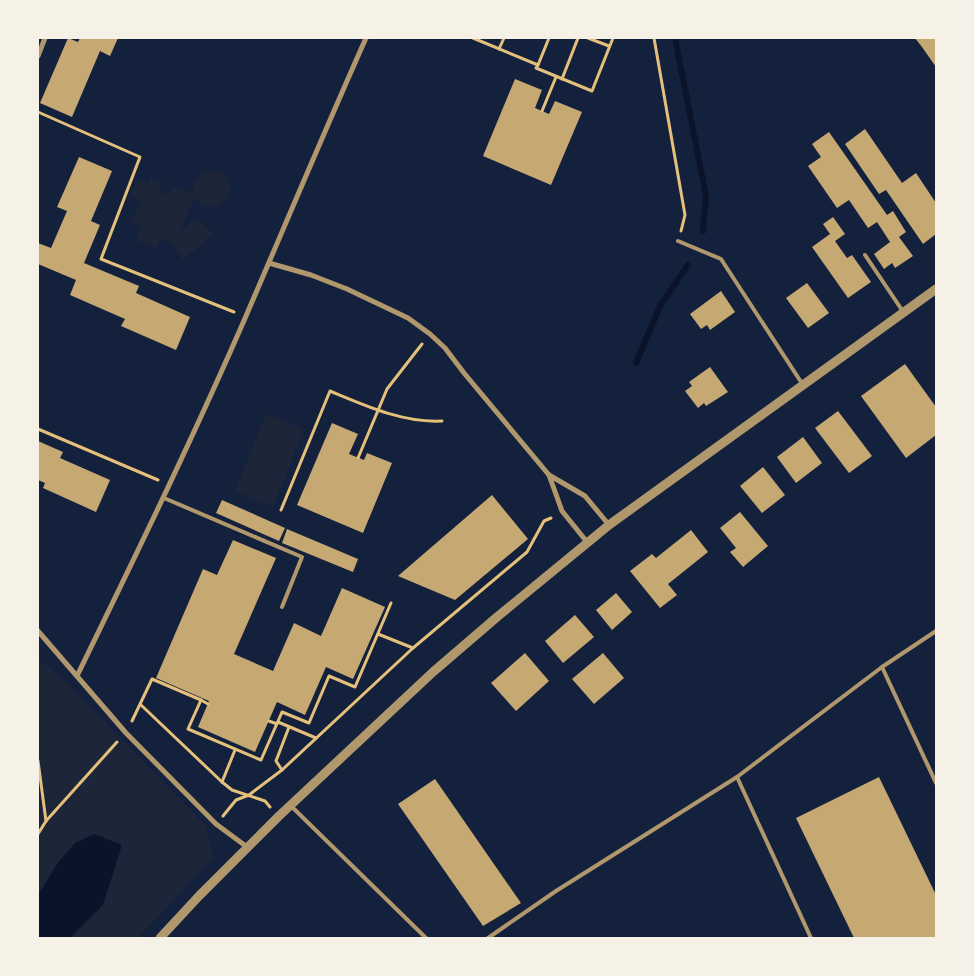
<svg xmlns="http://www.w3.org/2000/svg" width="974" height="976" viewBox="0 0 974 976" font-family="Signika,sans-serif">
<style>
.green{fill:#1d2539}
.water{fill:#0b132b}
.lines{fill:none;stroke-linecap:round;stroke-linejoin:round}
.stream{stroke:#0b132b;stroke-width:6}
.building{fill:#c6a872}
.path{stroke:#e5c07b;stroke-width:3}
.service{stroke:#b1986c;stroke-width:4}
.minor{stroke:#b1986c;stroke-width:5}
.tertiary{stroke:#b1986c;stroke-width:9}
</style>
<rect width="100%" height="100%" fill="#14213d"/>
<g class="green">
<path d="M204,171C209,171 216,171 220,172C242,183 222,226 194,198L180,231L197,218L213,234L183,260L174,245L160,239L157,248L136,240L141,227L131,223L141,200L131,195L137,179L148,184L151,178L162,182L158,191L169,195L173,186L193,194C191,183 195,178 204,171Z"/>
<path d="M266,414L304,429L273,507L235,491Z"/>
<path d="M38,659L65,681L206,826L213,858L138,938H38Z"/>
</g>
<path class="water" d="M94,834L122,845L103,905L70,938H38V895L57,864L75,843Z"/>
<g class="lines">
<g class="stream">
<path d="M675,38L706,196L703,231"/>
<path d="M636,363L660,306L688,265"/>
</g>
</g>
<g class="building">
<path d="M68,38L78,42L80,38H118L110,56L100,51L72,117L40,103Z"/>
<path d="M915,38H936V67L922,47Z"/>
<path d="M515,79L542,90L535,108L549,114L555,101L582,112L551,185L483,156Z"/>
<path d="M865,129L902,183L916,173L936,203V234L923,244L886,190L879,194L845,144Z"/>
<path d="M829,132L887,215L893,211L906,232L899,237L913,256L895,268L892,263L884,269L874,254L890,242L877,222L868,228L849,200L837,208L808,166L821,157L812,144Z"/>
<path d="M79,157L112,171L91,221L100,225L84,263L139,286L136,293L190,317L176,350L121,326L125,319L70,295L76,280L38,264V243L51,248L67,211L57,207Z"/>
<path d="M833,217L845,234L835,241L847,258L852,255L871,282L848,298L812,247L830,234L823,224Z"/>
<path d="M807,283L829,313L808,328L786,298Z"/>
<path d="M721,291L735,312L710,330L707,325L701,329L690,314Z"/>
<path d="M905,364L936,407V435L906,458L861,396Z"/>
<path d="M710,367L728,392L706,406L704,403L698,408L685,391L692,386L689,382Z"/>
<path d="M838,411L872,456L849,473L815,428Z"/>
<path d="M332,423L358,434L349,454L364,460L367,453L392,463L363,533L297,505Z"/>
<path d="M803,437L822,463L796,483L777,457Z"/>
<path d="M38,441L63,452L60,458L110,480L96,512L43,488L45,483L38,480Z"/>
<path d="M763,467L785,495L762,513L740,486Z"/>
<path d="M492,495L528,539L455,600L398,576Z"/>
<path d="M222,500L285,528L279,541L216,513Z"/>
<path d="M740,512L768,546L743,567L730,552L736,548L720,528Z"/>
<path d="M287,529L358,559L353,572L282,543Z"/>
<path d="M691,530L708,552L668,584L677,595L660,608L630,571L652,554L656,558Z"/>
<path d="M233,540L276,558L234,654L273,671L294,623L321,636L342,588L385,607L353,679L326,667L305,715L277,702L255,752L198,727L209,701L156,678L203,569L217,575Z"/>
<path d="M616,593L632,612L612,630L596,610Z"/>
<path d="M575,615L594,637L563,663L545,641Z"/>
<path d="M525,653L549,681L516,711L491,683Z"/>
<path d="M603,653L624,678L594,704L572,679Z"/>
<path d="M879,777L936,895V938H854L796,818Z"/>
<path d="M435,779L521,903L483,926L398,804Z"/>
</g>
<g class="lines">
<g class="path">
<path d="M473,38L538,65L536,68L592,91L613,38"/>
<path d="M588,38L609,46"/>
<path d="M654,38L685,215L681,231"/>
<path d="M499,49L504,38"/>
<path d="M538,65L549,38"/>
<path d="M562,79L578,38"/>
<path d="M542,111L556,77"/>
<path d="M38,112L140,157L101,259L234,312"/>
<path d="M38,429L158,480"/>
<path d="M358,458L387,389L422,344"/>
<path d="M281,510L330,391C366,406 403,423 442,421"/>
<path d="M378,634L413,648"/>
<path d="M201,700L208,704"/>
<path d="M141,705L222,782L232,790L265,801L270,807"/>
<path d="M132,721L152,679L201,700L188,729L261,760L282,712L309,723L329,676L355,687L391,603"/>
<path d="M269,721L277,724"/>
<path d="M278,722L316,738"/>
<path d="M38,761L46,821"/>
<path d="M282,770L276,761L289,727"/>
<path d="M222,782L235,750"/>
<path d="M223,816L236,800L249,795L282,770L413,648L527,552L544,521L551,518"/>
<path d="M38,834L46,821L117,742"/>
</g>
<g class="service">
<path d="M678,241L721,259L803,385"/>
<path d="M865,255L904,313"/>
<path d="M164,498L302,557L282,607"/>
<path d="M882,667L936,783"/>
<path d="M737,777L811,938"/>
<path d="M290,805L426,938"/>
<path d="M488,938L556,891L737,777L882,667L936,631"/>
</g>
<g class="minor">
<path d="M38,56L45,38"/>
<path d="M269,263L311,275L347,289L408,318L430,334L445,348L464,373L549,475L562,511L587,542"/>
<path d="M549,475L585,496L609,525"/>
<path d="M38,631L126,733L216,824L247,847"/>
<path d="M77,676C135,557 193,438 246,316C286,223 325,130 366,38"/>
</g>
<path class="tertiary" d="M160,938L199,896L279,816L433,672L497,617L609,525L936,289"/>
</g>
<rect width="974" height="976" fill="none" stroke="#f6f1e7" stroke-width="78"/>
</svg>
